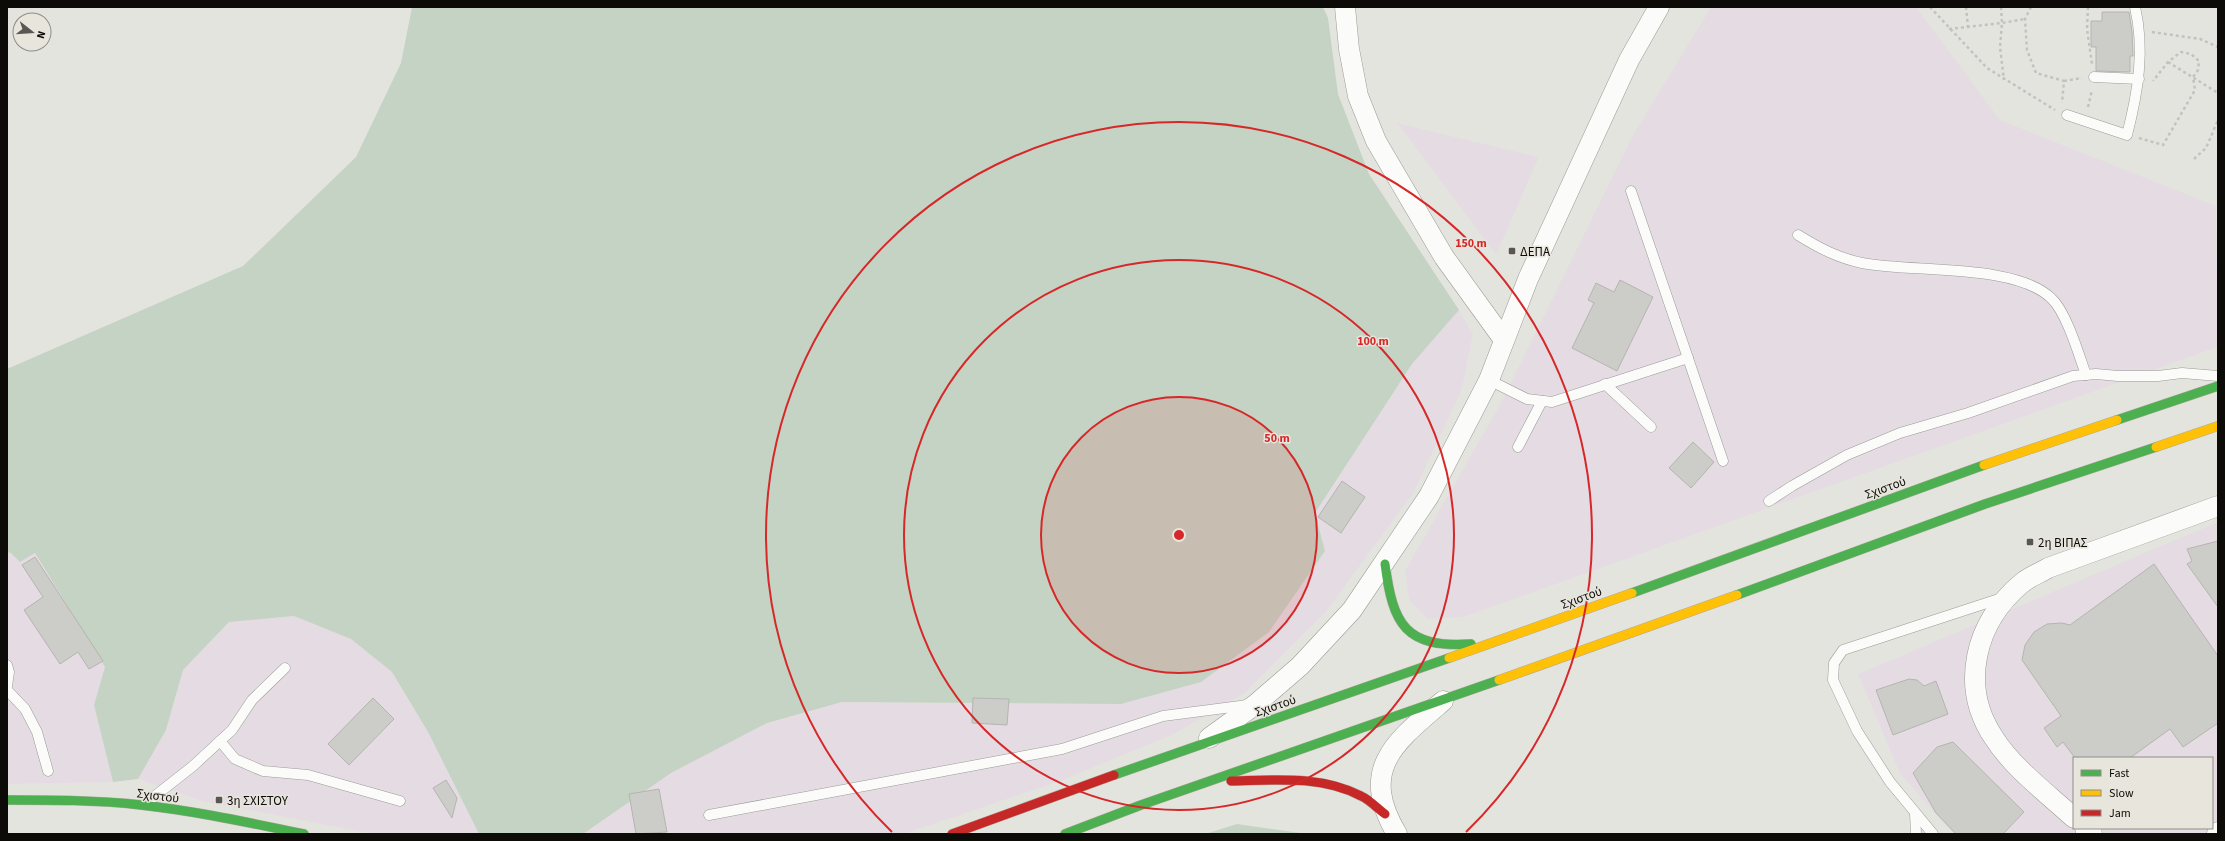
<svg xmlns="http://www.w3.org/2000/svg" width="2225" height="841" viewBox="0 0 2225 841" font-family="'Source Sans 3',sans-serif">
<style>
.industrial{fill:#e5dce3;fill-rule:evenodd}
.green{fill:#c5d3c4}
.building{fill:#ccccc8;stroke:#b5b4b0}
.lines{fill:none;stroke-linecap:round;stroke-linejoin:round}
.lane-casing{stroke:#9a9a96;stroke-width:11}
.street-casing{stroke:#9a9a96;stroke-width:21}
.fast-casing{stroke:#b0ab9c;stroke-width:10}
.slow-casing{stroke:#b0ab9c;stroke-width:10}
.jam-casing{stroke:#b0ab9c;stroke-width:10}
.path{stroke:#c2c2c1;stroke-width:2.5;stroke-dasharray:3 3;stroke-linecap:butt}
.lane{stroke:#fbfbfa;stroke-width:10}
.street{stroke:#fbfbfa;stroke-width:20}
.fast{stroke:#4caf50;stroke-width:9}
.slow{stroke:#ffc107;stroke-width:9}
.jam{stroke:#c62828;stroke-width:9}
.ring{fill:none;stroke:#d62828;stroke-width:2}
.poi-dot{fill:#585753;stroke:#e7e5dc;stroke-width:1.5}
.labels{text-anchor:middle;stroke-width:3;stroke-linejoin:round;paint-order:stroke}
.poi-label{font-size:13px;fill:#0c0b08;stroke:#e7e5dc;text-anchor:start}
.street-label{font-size:13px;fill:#0c0b08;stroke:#e7e5dc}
.centre{fill:#d62828;stroke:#e7e5dc;stroke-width:2}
.ring-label{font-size:12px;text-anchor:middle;font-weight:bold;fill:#d62828;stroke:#e7e5dc;stroke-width:3;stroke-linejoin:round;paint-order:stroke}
</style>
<rect width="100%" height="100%" fill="#e4e4df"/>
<g class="industrial">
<path d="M1711,7H1916L2000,120L2216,206L2218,347L1464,617L1427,619L1409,599L1405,571L1502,401L1633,135Z"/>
<path d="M1397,123L1539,157L1496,255Z"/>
<path d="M1459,310L1473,334L1462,389L1414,492L1325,613L1245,693L1174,734L1063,780L904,834H583L671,773L767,723L842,702L1121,704L1325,551L1315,513L1412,364Z"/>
<path d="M2218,522V834H1954L1900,774L1858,674ZM2074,758H2212V828H2074Z"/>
<path d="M7,552L35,553L105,667L94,705L113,782L7,784Z"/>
<path d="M294,616L351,639L392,672L428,732L479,834H373L202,801L138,779L166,730L183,670L229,622Z"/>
</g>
<g class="green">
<path d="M412,7H1323L1328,18L1338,94L1369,174L1459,310L1412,364L1315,513L1325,551L1269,632L1201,682L1121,704L842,702L767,723L671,773L583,834H479L428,732L392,672L351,639L294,616L229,622L183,670L166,730L138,779L113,782L94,705L105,667L35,553L20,562L11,553L7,552V369L243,266L356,157L401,63Z"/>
<path d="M1237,824L1308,834H1205Z"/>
</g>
<g class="building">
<path d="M2102,12H2129L2132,32L2133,56H2130V72L2096,71V47H2091V21H2102Z"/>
<path d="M1620,280L1653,297L1617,371L1572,348L1594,303L1588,300L1596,283L1614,292Z"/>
<path d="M1693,442L1714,462L1691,488L1669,468Z"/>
<path d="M1342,481L1365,497L1341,533L1318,517Z"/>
<path d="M2218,541V607L2187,564L2192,561L2187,549Z"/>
<path d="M35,557L103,661L89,669L78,652L60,664L24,610L43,597L22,565Z"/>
<path d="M2154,564L2218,656V723L2183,747L2170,729L2130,758H2075L2063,742L2057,747L2044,728L2061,716L2022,660L2025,645L2034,632L2047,624L2062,623L2070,625Z"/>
<path d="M1909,679L1917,680L1924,686L1936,681L1948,714L1893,735L1876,690Z"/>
<path d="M373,698L394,719L349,765L328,744Z"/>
<path d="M973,698L1009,699L1007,725L972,723Z"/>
<path d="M1953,742L2024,812L2003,834H1956L1936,813L1913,773L1937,747Z"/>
<path d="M446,780L457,798L452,818L433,788Z"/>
<path d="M659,789L667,832L636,834L629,794Z"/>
</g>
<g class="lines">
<g class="lane-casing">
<g id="lane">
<path d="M2094,77L2139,79"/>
<path d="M2067,115L2127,135C2138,92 2145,50 2135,7"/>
<path d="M1631,191L1723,461"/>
<path d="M1798,235C1819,248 1838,258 1862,263C1912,273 2014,263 2051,298C2066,311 2079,355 2086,375"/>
<path d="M1489,380L1527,399L1552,402L1688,358"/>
<path d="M1605,384L1651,427"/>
<path d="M1518,447L1542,401"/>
<path d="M1769,501L1792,486L1847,455L1900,433L1968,413L2073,376L2096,374L2118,376H2158L2182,373L2218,376"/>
<path d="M7,665L9,672L7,686"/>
<path d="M7,690L25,709L37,732L48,771"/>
<path d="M220,741L235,759L263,771L308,775L400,801"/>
<path d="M146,803L193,766L232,730L252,700L285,668"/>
<path d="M1915,813L1916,834"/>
<path d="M709,815L1062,749L1163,716L1248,705"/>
<path d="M1933,834L1890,782L1857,731L1833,680L1834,663L1843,650L2005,597"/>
</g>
</g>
<g class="street-casing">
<g id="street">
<path d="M1345,7L1349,49L1358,96L1376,141L1444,257L1504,340"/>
<path d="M1209,738L1256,704L1300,666L1352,610L1429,496L1489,380L1528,279L1629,60L1659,7"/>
<path d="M2074,818C2048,794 2013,768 1994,738C1959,686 1975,622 2022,583C2029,577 2040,573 2048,568L2218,506"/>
<path d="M2085,828L2092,834"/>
<path d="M1397,834C1358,769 1395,742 1443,701"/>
<path d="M2217,834L2218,832"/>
</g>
</g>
<g class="fast-casing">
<g id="fast">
<path d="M2117,420L2218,386"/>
<path d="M1385,564C1393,625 1405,648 1471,644"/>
<path d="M1632,593L1984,465"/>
<path d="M1737,595L1985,504L2156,447"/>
<path d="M1114,775L1449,658"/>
<path d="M7,800C52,800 97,800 141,805C196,811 250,823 304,834"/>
<path d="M1065,834L1141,805L1499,680"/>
</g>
</g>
<g class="slow-casing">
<g id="slow">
<path d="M2156,447L2218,426"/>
<path d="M1984,465L2117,420"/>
<path d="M1449,658L1632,593"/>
<path d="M1499,680L1737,595"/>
</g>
</g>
<g class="jam-casing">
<g id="jam">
<path d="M1231,781C1274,780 1321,775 1361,796C1370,800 1377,808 1385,814"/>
<path d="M952,834L1114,775"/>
</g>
</g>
<g class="path">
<path d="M1930,7L1987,68L2055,110"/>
<path d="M1966,7L1968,27"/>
<path d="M2001,7L2002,23L2000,47L2004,80"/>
<path d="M2031,7L2025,19L2027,50L2036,73L2064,81L2062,103"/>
<path d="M2088,7L2087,29L2092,64"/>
<path d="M1949,29L2002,23L2025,19"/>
<path d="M2152,32L2200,39L2218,47"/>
<path d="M2168,62L2218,93"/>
<path d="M2064,81L2082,78"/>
<path d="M2088,107L2092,90"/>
<path d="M2139,138L2163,145L2195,90L2193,77L2198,70L2199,61L2191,54L2181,52L2168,62L2153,81"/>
<path d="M2194,159L2206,148L2218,120"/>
</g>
<use href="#lane" class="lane"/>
<use href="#street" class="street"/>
<use href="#fast" class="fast"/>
<use href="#slow" class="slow"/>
<use href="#jam" class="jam"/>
</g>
<circle cx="1179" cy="535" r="138" fill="#d62828" fill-opacity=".12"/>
<g class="ring">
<circle cx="1179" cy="535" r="138"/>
<circle cx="1179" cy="535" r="275"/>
<path d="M892 832A413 413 0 1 1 1466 832"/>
</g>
<g class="poi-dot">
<rect x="1508" y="247" width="8" height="8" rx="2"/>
<rect x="2026" y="538" width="8" height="8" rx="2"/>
<rect x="215" y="796" width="8" height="8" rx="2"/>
</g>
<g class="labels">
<g class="poi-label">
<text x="1520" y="256">ΔΕΠΑ</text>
<text x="2038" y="547">2η ΒΙΠΑΣ</text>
<text x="227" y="805">3η ΣΧΙΣΤΟΥ</text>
</g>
<g class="street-label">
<text transform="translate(1885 487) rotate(-20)" y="5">Σχιστού</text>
<text transform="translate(1581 597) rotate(-20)" y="5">Σχιστού</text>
<text transform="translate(1275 705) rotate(-19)" y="5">Σχιστού</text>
<text transform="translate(158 795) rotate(7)" y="5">Σχιστού</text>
</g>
</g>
<circle cx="1179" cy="535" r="6" class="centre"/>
<g class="ring-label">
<text x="1471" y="247">150 m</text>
<text x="1373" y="345">100 m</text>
<text x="1277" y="442">50 m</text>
</g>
<rect width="2225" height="841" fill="none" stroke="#0c0b08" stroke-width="16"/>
<rect x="2073" y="757" width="140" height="72" fill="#e7e5dc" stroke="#8f8e87"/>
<rect x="2081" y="770" width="20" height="6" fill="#4caf50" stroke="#8f8e87"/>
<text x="2109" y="777" font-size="12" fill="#0c0b08">Fast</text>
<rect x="2081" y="790" width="20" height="6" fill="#ffc107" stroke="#8f8e87"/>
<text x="2109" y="797" font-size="12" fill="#0c0b08">Slow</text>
<rect x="2081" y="810" width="20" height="6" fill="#c62828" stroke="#8f8e87"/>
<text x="2109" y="817" font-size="12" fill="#0c0b08">Jam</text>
<g transform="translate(32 32) rotate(107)"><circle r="19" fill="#e7e5dc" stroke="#8f8e87"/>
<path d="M0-3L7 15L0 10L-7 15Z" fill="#585753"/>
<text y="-6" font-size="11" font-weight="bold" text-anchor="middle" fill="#0c0b08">N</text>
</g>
</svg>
